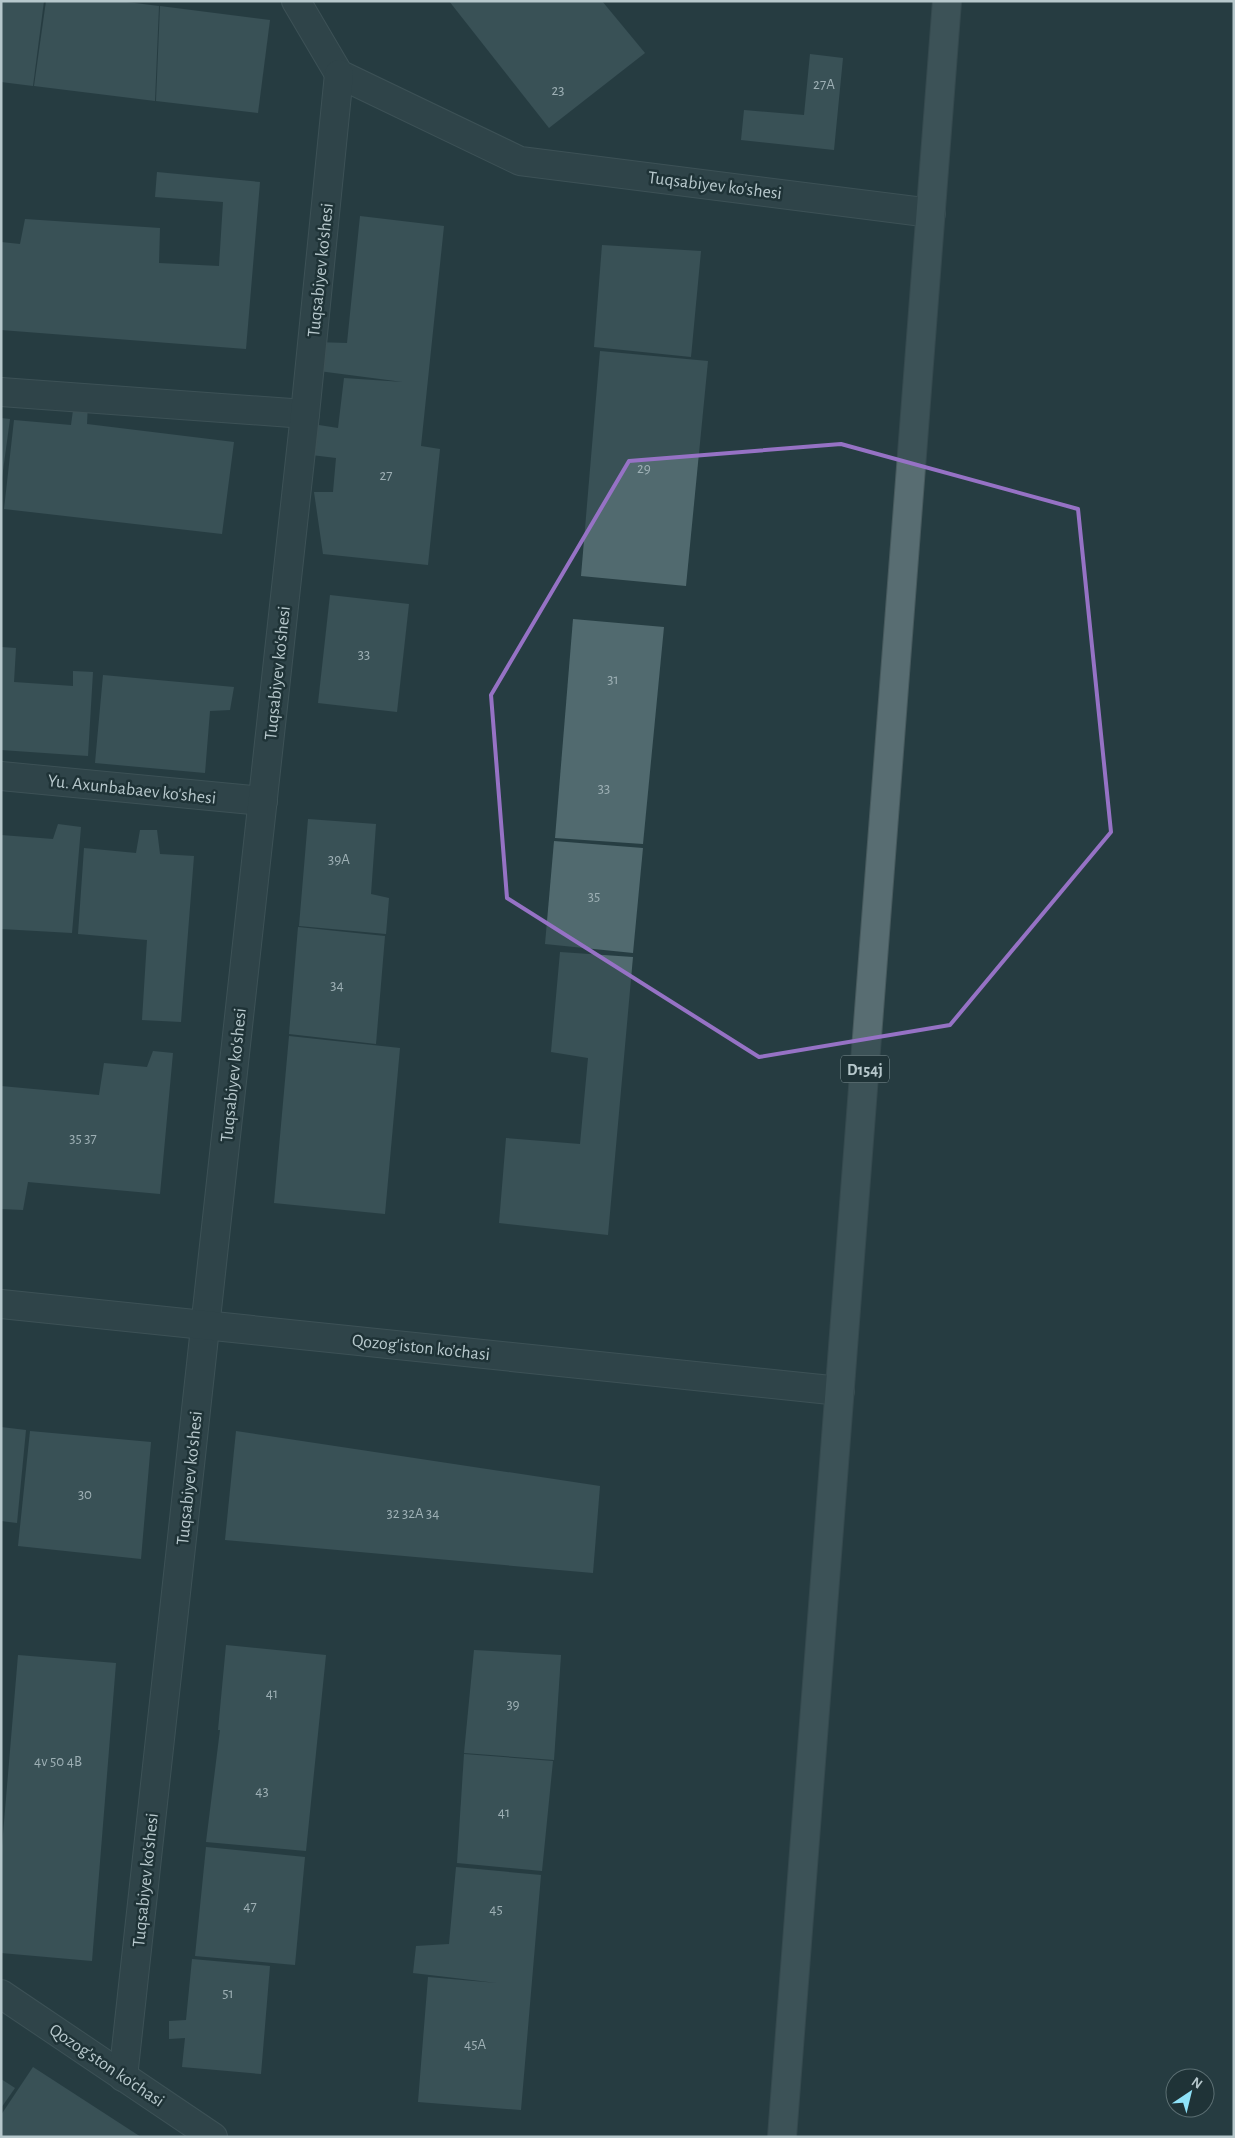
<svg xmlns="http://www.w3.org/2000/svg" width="1235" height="2138" viewBox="0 0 1235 2138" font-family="'Alegreya Sans',sans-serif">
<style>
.building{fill:#516a6f}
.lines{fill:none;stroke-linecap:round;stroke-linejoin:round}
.minor-casing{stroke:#586b6f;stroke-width:30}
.tertiary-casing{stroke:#586b6f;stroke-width:30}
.primary-casing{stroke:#475a5e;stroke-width:30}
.minor{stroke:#3a4e52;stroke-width:28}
.tertiary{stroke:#3a4e52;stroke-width:28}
.primary{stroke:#586d72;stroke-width:28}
.marked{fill:none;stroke:#9672c5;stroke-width:4;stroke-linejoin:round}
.labels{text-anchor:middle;stroke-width:5;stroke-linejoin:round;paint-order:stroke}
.number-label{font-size:15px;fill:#9eb0b5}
.shield{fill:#1f3337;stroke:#899b9f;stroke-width:1}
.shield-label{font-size:16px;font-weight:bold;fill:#b7c8cc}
.street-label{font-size:18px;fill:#b7c8cc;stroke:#1f3337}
</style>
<rect width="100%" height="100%" fill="#263d42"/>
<g class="building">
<path d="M1,1H44L33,86L1,82Z"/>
<path d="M46,1H119L159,6L155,101L34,86Z"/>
<path d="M449,1H602L645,53L549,128Z"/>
<path d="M160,6L270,20L258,113L156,101Z"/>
<path d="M810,54L843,58L834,150L741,140L744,110L804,115Z"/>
<path d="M157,172L260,182L246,349L1,330V242L20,244L25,219L160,228L159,263L219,266L223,202L155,197Z"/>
<path d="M360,216L444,226L421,446L440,449L428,565L323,554L314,492H333L336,458L303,454L306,423L338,428L344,378L403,382L311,370L315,342L347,343Z"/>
<path d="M602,245L701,251L691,357L594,347Z"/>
<path d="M600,351L708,361L686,586L581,576Z"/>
<path d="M74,403H88L87,424L234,442L222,534L4,509L14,420L71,425Z"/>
<path d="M1,418L10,419L2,478H1Z"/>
<path d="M330,595L409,604L397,712L318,703Z"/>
<path d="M573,619L664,627L643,844L555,838Z"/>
<path d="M1,647L16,648L14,682L73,686V671L93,672L88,756L1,750Z"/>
<path d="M103,675L234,687L230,710L210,711L205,773L95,763Z"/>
<path d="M308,819L376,824L371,894L389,898L386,934L299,926Z"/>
<path d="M58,824L81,827L72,933L1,929V835L53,839Z"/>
<path d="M140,830H157L160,854L194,856L181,1022L142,1020L147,940L78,934L84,848L136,853Z"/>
<path d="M554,841L643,848L633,953L545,944Z"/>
<path d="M298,927L385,936L376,1044L289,1034Z"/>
<path d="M560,952L633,957L608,1235L499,1223L506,1138L580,1144L588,1058L551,1052Z"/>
<path d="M289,1036L400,1048L385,1214L274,1203Z"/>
<path d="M153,1051L173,1053L160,1194L28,1182L23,1210L1,1209V1086L99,1095L104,1063L147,1067Z"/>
<path d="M1,1427L26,1430L17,1523L1,1521Z"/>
<path d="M30,1431L151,1442L141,1559L18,1546Z"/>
<path d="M236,1431L600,1486L593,1573L225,1540Z"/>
<path d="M226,1645L326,1655L306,1851L206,1842L220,1730H218Z"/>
<path d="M474,1650L561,1655L554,1760L464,1753Z"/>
<path d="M18,1655L116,1663L92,1961L1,1953V1858Z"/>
<path d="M464,1754L553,1761L542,1871L457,1863Z"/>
<path d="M206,1847L305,1857L295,1965L195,1956Z"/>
<path d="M456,1867L541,1875L521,2110L418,2102L428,1977L497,1983L413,1973L416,1946L449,1944Z"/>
<path d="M192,1959L270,1966L261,2074L182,2067L185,2038L169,2039V2021L186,2020Z"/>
<path d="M33,2067L141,2137H1V2115Z"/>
<path d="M1,2079L15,2088L1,2108Z"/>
</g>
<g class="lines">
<g class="minor-casing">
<g id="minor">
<path d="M296,1L339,74L520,161L931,213"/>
<path d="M1,392L305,414"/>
<path d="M1,776L263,801"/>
<path d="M1,1994L213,2137"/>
<path d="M123,2077L305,414L339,74"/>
</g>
</g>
<g class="tertiary-casing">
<path id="tertiary" d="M1,1304L840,1391"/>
</g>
<g class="primary-casing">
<path id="primary" d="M782,2137L947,1"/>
</g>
<use href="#minor" class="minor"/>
<use href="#tertiary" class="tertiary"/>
<use href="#primary" class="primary"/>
</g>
<path d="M0 0H1235V2138H0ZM841,444L1078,509L1111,832L950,1025L759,1057L507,898L491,695L629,461Z" fill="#263d42" fill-opacity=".55" fill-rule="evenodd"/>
<path class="marked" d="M841,444L1078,509L1111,832L950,1025L759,1057L507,898L491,695L629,461Z"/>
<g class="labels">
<g class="number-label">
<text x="824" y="89">27A</text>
<text x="558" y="95">23</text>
<text x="644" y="473">29</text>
<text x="386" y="480">27</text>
<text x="364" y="659">33</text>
<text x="613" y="684">31</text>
<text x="604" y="793">33</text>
<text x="339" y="864">39A</text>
<text x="594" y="901">35</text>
<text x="337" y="990">34</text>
<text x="83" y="1143">35 37</text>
<text x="85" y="1499">30</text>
<text x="413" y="1518">32 32A 34</text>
<text x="272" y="1698">41</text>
<text x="513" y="1709">39</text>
<text x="58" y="1766">4v 50 4B</text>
<text x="262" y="1796">43</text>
<text x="504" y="1817">41</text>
<text x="250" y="1911">47</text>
<text x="496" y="1914">45</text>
<text x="228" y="1998">51</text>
<text x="475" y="2049">45A</text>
</g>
<rect class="shield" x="841" y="1055.5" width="48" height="27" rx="4"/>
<g class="shield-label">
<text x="865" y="1075">D154j</text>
</g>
<g class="street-label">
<text transform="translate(715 185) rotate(7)" y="6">Tuqsabiyev ko'shesi</text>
<text transform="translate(320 270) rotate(-84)" y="6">Tuqsabiyev ko'shesi</text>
<text transform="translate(277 673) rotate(-84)" y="6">Tuqsabiyev ko'shesi</text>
<text transform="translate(132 789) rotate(6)" y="6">Yu. Axunbabaev ko'shesi</text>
<text transform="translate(233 1075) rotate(-84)" y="6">Tuqsabiyev ko'shesi</text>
<text transform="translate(421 1347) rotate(6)" y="6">Qozog'iston ko'chasi</text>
<text transform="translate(189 1478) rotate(-84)" y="6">Tuqsabiyev ko'shesi</text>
<text transform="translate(145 1880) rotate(-84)" y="6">Tuqsabiyev ko'shesi</text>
<text transform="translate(107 2065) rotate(34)" y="6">Qozog'ston ko'chasi</text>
</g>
</g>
<rect width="1235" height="2138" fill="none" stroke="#b7c8cc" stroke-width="5"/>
<g transform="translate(1190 2093) rotate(35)"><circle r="24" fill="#1f3337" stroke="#5c6f73"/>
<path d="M0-4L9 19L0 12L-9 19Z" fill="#8fe3f9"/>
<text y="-8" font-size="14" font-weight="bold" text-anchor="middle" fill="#b7c8cc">N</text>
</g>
</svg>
